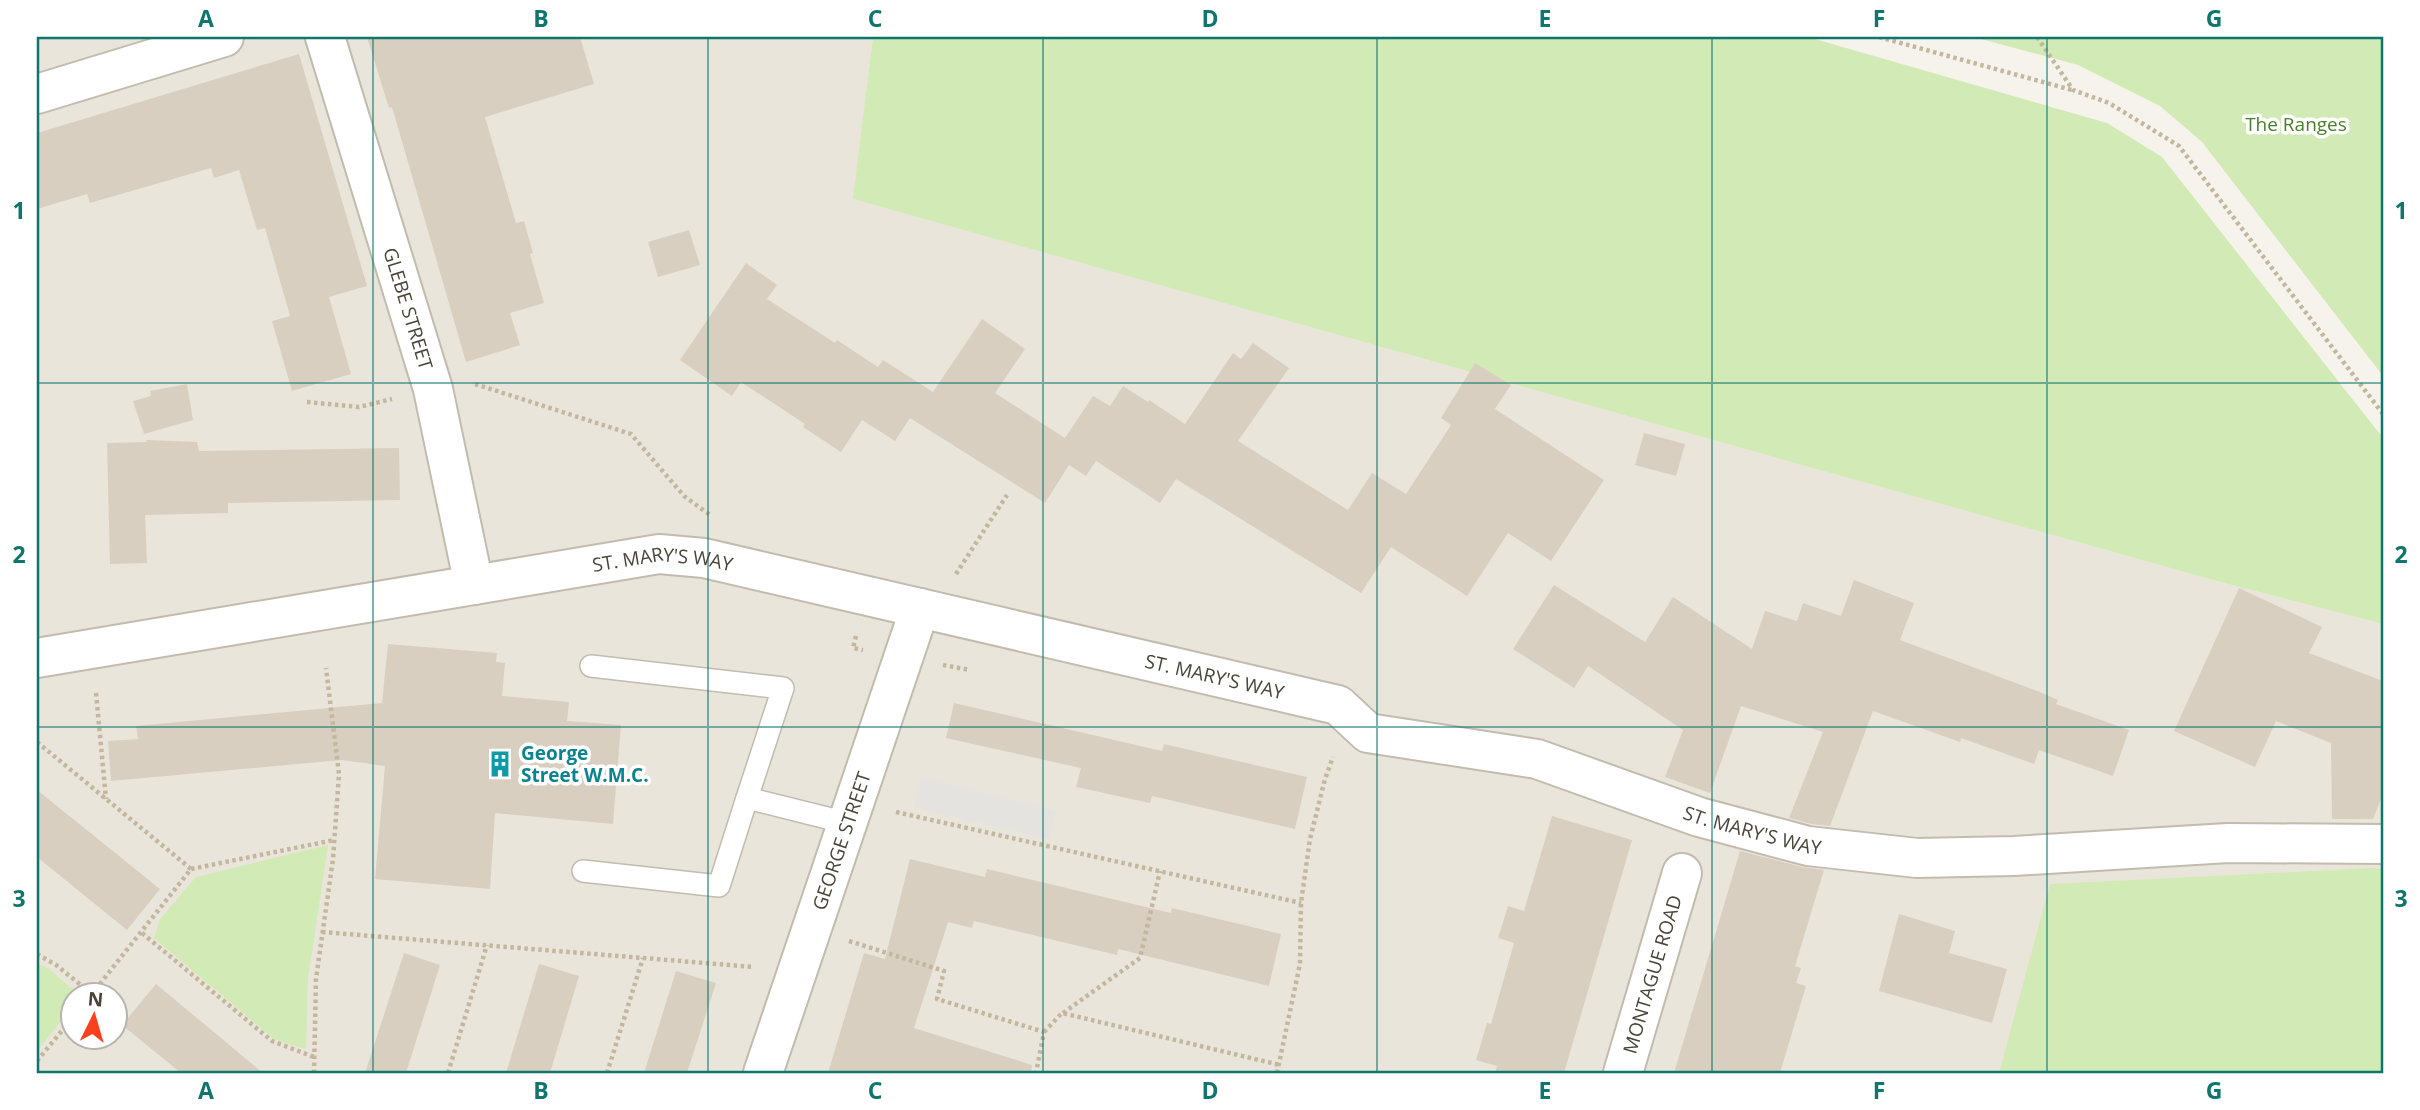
<svg xmlns="http://www.w3.org/2000/svg" width="2420" height="1110" viewBox="0 0 2420 1110" font-family="'Open Sans',sans-serif">
<style>
.residential{fill:#eae5da;fill-rule:evenodd}
.green{fill:#d2eab5}
.parking{fill:#e5e3e0}
.building{fill:#d8cfc1}
.lines{fill:none;stroke-linecap:round;stroke-linejoin:round}
.service-casing{stroke:#c2bbae;stroke-width:24}
.minor-casing{stroke:#c2bbae;stroke-width:42}
.path{stroke:#c4b79f;stroke-width:4.5;stroke-dasharray:3.5 3.5;stroke-linecap:butt}
.service{stroke:#fff;stroke-width:21}
.minor{stroke:#fff;stroke-width:38}
.grid{fill:none;stroke:#0f766e;stroke-width:2;stroke-opacity:0.55}
.labels{text-anchor:middle;stroke-width:7;stroke-linejoin:round;paint-order:stroke}
.park-label{font-size:19px;fill:#4a7f2a;stroke:#fff}
.street-label{font-size:19px;fill:#4b4439;stroke:#fff}
.culture-label{font-size:19px;font-weight:bold;fill:#0d838f;stroke:#fff;text-anchor:start}
.neatline{fill:none;stroke:#0f766e;stroke-width:2.5}
.grid-label{font-size:23px;text-anchor:middle;font-weight:bold;fill:#0f766e}
</style>
<rect width="100%" height="100%" fill="#f6f3ec"/>
<path class="residential" d="M37,37H873L854,199L2220,582L2383,624V1073H37ZM74,995H116V1036H74Z"/>
<g class="green">
<path d="M873,37H1808L2107,123L2162,157L2383,438V624L2220,582L853,199Z"/>
<path d="M1974,37H2383V376L2202,142L2160,106L2078,65Z"/>
<path d="M328,845L308,979L306,1049L274,1039L154,938L160,919L196,877Z"/>
<path d="M2374,868L2383,870V1073H1999L2050,884Z"/>
<path d="M37,963L49,969L78,994L74,995L73,1006L37,1051Z"/>
</g>
<path class="parking" d="M921,777L1056,811L1049,840L914,807Z"/>
<g class="building">
<path d="M367,37H580L594,84L485,117L516,223L524,221L533,253L530,254L544,303L510,313L520,345L466,362L392,107L389,108Z"/>
<path d="M299,54L367,286L329,297L351,374L292,391L272,321L290,316L265,228L257,230L239,170L214,178L211,168L90,203L87,194L37,209V133Z"/>
<path d="M689,230L700,265L658,277L648,242Z"/>
<path d="M746,263L777,285L767,299L835,343L837,340L878,367L883,360L933,392L982,319L1025,349L995,393L1065,438L1093,396L1110,406L1123,386L1148,402L1149,400L1185,424L1233,353L1241,359L1253,343L1289,368L1238,441L1348,510L1372,473L1406,494L1451,425L1441,418L1475,363L1511,385L1495,409L1604,480L1551,561L1508,533L1467,596L1391,547L1361,593L1176,479L1160,503L1096,461L1086,476L1069,465L1045,503L910,418L895,441L862,420L841,452L803,427L805,424L741,382L732,396L680,360Z"/>
<path d="M187,384L193,420L144,434L133,401L151,396L150,391Z"/>
<path d="M1644,433L1685,444L1676,476L1635,465Z"/>
<path d="M146,440L197,442L199,451L399,448L400,500L228,503V513L145,515L147,563L110,564L107,443L147,442Z"/>
<path d="M1854,580L1914,603L1900,640L2040,692L2058,700L2056,704L2129,730L2113,776L2039,750L2034,764L1961,738L1960,742L1873,711L1830,826L1812,824L1789,818L1823,732L1741,706L1710,793L1665,777L1683,730L1588,666L1574,688L1513,649L1554,585L1645,642L1673,597L1752,649L1765,611L1797,621L1803,603L1841,616Z"/>
<path d="M2239,588L2322,627L2309,653L2383,681V794L2373,819H2332L2331,743L2276,721L2255,767L2174,731Z"/>
<path d="M388,644L497,653L496,662L505,663L502,696L569,702L567,721L621,725L613,824L495,813L490,889L375,879L385,766L342,760L111,781L108,741L138,739L136,726L382,703Z"/>
<path d="M954,703L1162,751L1164,744L1307,777L1295,829L1152,796L1150,803L1076,787L1081,768L946,738Z"/>
<path d="M37,790L160,889L127,930L37,857Z"/>
<path d="M1552,816L1632,840L1564,1073H1495L1497,1066L1476,1060L1487,1023L1491,1024L1514,943L1498,938L1508,906L1524,911Z"/>
<path d="M1740,851L1802,867L1824,870L1795,966L1801,968L1796,983L1806,986L1780,1073H1674Z"/>
<path d="M910,859L985,877L987,869L1171,913L1172,908L1281,934L1269,986L1118,949L1117,955L974,921L972,928L948,922L914,1028L1032,1065L1031,1073H828L864,953L885,959Z"/>
<path d="M1899,914L1955,931L1949,953L2007,969L1992,1023L1879,991Z"/>
<path d="M404,953L440,965L406,1073H365Z"/>
<path d="M539,964L579,976L550,1073H506Z"/>
<path d="M676,971L716,983L687,1073H644Z"/>
<path d="M156,984L215,1033L263,1073H181L122,1025Z"/>
</g>
<g class="lines">
<g class="service-casing">
<g id="service">
<path d="M591,666L783,688L747,798"/>
<path d="M583,871L719,886L747,798L847,823"/>
</g>
</g>
<g class="minor-casing">
<g id="minor">
<path id="s1" d="M325,37L433,389L474,585"/>
<path d="M37,94L224,37"/>
<path id="s2" d="M37,658L659,554L704,558L1329,703L1338,705L1368,733L1537,759L1699,817L1808,846L1917,858L2014,856L2228,843L2383,844"/>
<path id="s3" d="M763,1073L920,608"/>
<path id="s4" d="M1623,1073L1682,873"/>
</g>
</g>
<g class="path">
<path d="M1879,37L2072,90"/>
<path d="M2037,37L2073,90L2109,103L2179,146L2383,414"/>
<path d="M475,384L631,434L684,496L710,515"/>
<path d="M307,402L359,407L392,399"/>
<path d="M956,574L1007,495"/>
<path d="M856,636L853,648L863,650"/>
<path d="M943,665L970,670"/>
<path d="M96,693L106,799"/>
<path d="M37,742L191,869"/>
<path d="M896,812L1301,903"/>
<path d="M322,932L754,967"/>
<path d="M142,933L272,1041L314,1057"/>
<path d="M849,941L944,971L937,999L1044,1032L1036,1073"/>
<path d="M37,954L56,965L92,994"/>
<path d="M91,995L191,869L334,840"/>
<path d="M1063,1013L1140,958L1160,871"/>
<path d="M1044,1032L1062,1013L1280,1065"/>
<path d="M37,1061L74,1016"/>
<path d="M314,1073L316,979L333,859L339,774L326,668"/>
<path d="M448,1073L487,945"/>
<path d="M607,1073L643,958"/>
<path d="M1277,1073L1300,964L1301,903L1310,839L1325,779L1333,757"/>
</g>
<use href="#service" class="service"/>
<use href="#minor" class="minor"/>
</g>
<path class="grid" d="M373,37V1073M708,37V1073M1043,37V1073M1377,37V1073M1712,37V1073M2047,37V1073M37,383H2383M37,727H2383"/>
<defs>
<g id="building-bare" transform="scale(2.1)"><path d="M-4-6H4V6H1V3H-1V6H-4ZM-2.5-4.3h1.7v1.8h-1.7ZM.8-4.3h1.7v1.8H.8ZM-2.5-1h1.7V.8h-1.7ZM.8-1h1.7V.8H.8Z" fill="#0f9aa8" stroke="#fff" stroke-width="2.5" paint-order="stroke"/></g>
</defs>
<g fill-rule="evenodd">
<use href="#building-bare" x="500" y="764"/>
</g>
<g class="labels">
<g class="park-label">
<text x="2296" y="131">The Ranges</text>
</g>
<g class="street-label">
<text dy="7" stroke="none"><textPath href="#s1" startOffset="284">GLEBE STREET</textPath></text>
<text dy="7" stroke="none"><textPath href="#s2" startOffset="634">ST. MARY'S WAY</textPath></text>
<text dy="7" stroke="none"><textPath href="#s2" startOffset="1200">ST. MARY'S WAY</textPath></text>
<text dy="7" stroke="none"><textPath href="#s2" startOffset="1766">ST. MARY'S WAY</textPath></text>
<text dy="7" stroke="none"><textPath href="#s3" startOffset="245">GEORGE STREET</textPath></text>
<text dy="7" stroke="none"><textPath href="#s4" startOffset="103">MONTAGUE ROAD</textPath></text>
</g>
<g class="culture-label">
<text x="521" y="760">George<tspan x="521" dy="22">Street W.M.C.</tspan></text>
</g>
</g>
<rect width="2420" height="1110" fill="none" stroke="#ffffff" stroke-width="77"/>
<g transform="translate(94 1016) rotate(5)"><circle r="33" fill="#ffffff" stroke="#b7b4b0" stroke-width="2"/>
<path d="M0-5L12 26L0 18L-12 26Z" fill="#fc3f1d"/>
<text y="-10" font-size="19" font-weight="bold" text-anchor="middle" fill="#4b4439">N</text>
</g>
<rect x="38" y="38" width="2344" height="1034" class="neatline"/>
<g class="grid-label">
<text x="206" y="27">A</text>
<text x="541" y="27">B</text>
<text x="875" y="27">C</text>
<text x="1210" y="27">D</text>
<text x="1545" y="27">E</text>
<text x="1879" y="27">F</text>
<text x="2214" y="27">G</text>
<text x="19" y="219">1</text>
<text x="2401" y="219">1</text>
<text x="19" y="563">2</text>
<text x="2401" y="563">2</text>
<text x="19" y="907">3</text>
<text x="2401" y="907">3</text>
<text x="206" y="1099">A</text>
<text x="541" y="1099">B</text>
<text x="875" y="1099">C</text>
<text x="1210" y="1099">D</text>
<text x="1545" y="1099">E</text>
<text x="1879" y="1099">F</text>
<text x="2214" y="1099">G</text>
</g>
</svg>
